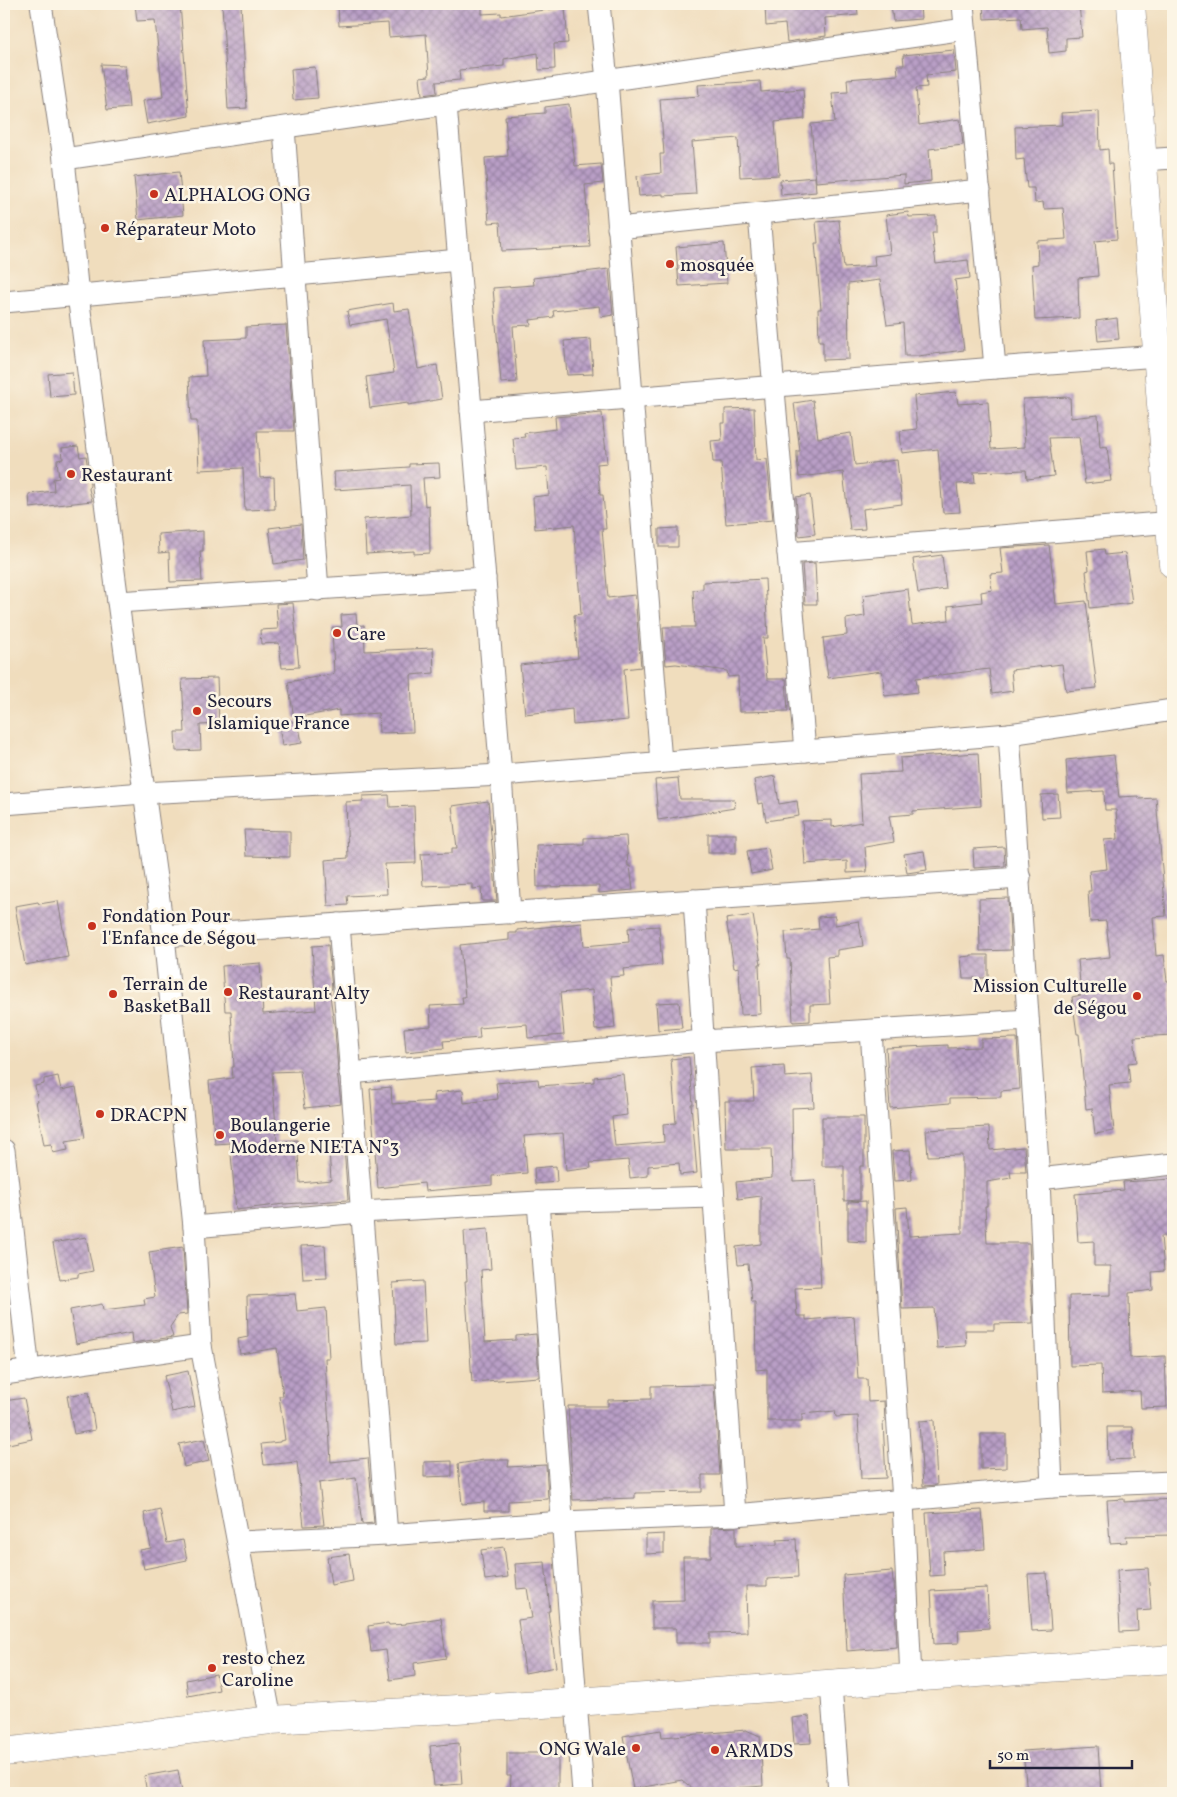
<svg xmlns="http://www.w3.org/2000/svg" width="1177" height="1797" viewBox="0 0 1177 1797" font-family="Vollkorn,serif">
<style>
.building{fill:url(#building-cross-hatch)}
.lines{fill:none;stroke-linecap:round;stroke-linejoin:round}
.minor-casing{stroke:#89807c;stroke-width:23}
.tertiary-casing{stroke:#89807c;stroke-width:29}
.minor{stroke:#fff;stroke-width:21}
.tertiary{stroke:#fff;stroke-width:28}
.poi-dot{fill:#c8321e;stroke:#fcf5e5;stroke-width:2}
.labels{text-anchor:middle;stroke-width:5;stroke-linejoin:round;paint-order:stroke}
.poi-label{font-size:19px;fill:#22223b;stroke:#fcf5e5;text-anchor:start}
</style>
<defs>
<pattern id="building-cross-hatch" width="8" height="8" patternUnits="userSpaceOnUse" patternTransform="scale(1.25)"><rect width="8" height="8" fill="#b99fc6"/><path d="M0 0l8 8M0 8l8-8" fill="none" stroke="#9681a2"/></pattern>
</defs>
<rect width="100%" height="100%" fill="#fcf5e5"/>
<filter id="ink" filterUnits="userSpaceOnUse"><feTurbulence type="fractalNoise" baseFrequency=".02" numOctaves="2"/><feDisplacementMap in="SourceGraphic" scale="10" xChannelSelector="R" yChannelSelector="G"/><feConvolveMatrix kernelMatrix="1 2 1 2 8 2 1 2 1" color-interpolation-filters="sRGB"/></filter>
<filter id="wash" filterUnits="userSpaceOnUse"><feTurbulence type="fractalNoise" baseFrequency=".0096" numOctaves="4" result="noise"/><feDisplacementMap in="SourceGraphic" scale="20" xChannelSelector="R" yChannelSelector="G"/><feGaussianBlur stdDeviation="1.12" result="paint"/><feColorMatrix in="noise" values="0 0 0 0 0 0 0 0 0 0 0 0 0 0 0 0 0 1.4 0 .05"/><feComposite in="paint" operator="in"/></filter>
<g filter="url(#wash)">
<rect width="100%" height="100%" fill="#f0ddbd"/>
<g id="blocks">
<g class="building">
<path d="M135,4H180L189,116L147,124L143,101L163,97L155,20L137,21Z"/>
<path d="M222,4H241L247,108L228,109Z"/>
<path d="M338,4H482V14L501,13V16L565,7L568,43L554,44L555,69L539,70L538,53L504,59V66L459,70L460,80L436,82L437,93L422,95L420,77L429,76L426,34L389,37L388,23L339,26Z"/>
<path d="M765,4H857L858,15L825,18L826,36L787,42L785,24L766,26Z"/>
<path d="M891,4H920L921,19L893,21Z"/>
<path d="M983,4H1079L1082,37L1066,38V51L1049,53L1047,27L1022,29L1021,17L984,19Z"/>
<path d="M954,50L956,72L926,75L927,87L916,88L919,125L960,119L963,145L929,149L931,181L904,184V175L816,182L811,124L835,122L832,93L848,92L847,79L898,75L897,65H904L903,55Z"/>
<path d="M101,64L125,65L129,108L107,110Z"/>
<path d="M315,67L318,98L293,100L291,69Z"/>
<path d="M760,81L761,92L803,89L805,119L775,122L779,175L740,177L738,138L692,142L696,194L663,196V194L639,196L637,176L661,173L660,154H664L660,99L699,96L698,85Z"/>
<path d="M569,104L575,166L601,164L603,183L585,185L590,247L502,251L500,222L489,223L485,158L508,156L505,116L545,113V107Z"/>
<path d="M1099,111L1100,150L1108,149L1109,164H1112L1117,239L1095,241L1098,276L1078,278L1079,318L1035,320L1032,265L1038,264L1037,241L1066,239L1063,208L1044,209L1043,202L1035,203L1034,188H1027L1024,159L1016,160L1015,127L1062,125L1061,113Z"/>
<path d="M179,172L183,215L138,220L134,177Z"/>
<path d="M815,177L816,192L781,195L780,180Z"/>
<path d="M908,212L909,217L936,216V233H932L936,264L968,260L970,278L955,280L964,350L918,356H905L903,323L887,325L880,280L848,284L849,359L823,360V341H819L818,309H821L815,243H818L816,222L839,220L844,268L875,266L874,256L890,254L886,215Z"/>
<path d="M724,243L727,283L679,286L676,247Z"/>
<path d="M609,269L613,315L601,317L599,306L553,311L554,317L530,320L531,325L513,326L517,382L501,383L493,288L534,285L533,278Z"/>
<path d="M393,303L394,311L409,309L418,369L437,365L442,399L408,405V403L370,408L366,377L394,373L386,319L350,325L347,311Z"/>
<path d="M1117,318L1119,339L1098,341L1096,321Z"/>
<path d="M286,325L294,431H257L260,478L274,477L275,509L245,510L243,468L199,470L197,421H191L189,377L206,376L204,340L246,338V327Z"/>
<path d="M591,339L593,374L567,375L564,341Z"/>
<path d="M72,372L74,395L50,397L48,374Z"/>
<path d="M956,392L958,404L988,402L991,449L1025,447L1023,399L1070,397L1071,418L1098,415L1100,448L1107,447L1111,481L1085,484L1079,437L1049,438L1054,476L1027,479L1026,470L974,472L975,483L957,484L960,512L943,513L938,449L902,453L900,431L917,429L914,396Z"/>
<path d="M813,400L818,438L851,433L855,465L897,460L902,504L863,509L865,529L850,530L843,472L799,477L797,457V451H800L794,403Z"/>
<path d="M754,408L756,460L767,459L773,520L726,524L721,462H713L711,441L722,440L721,423H725V409Z"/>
<path d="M602,413L607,463L597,464L600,495H603L606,529H602L608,598L635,595L641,667L624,669L628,720L573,725L572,709L525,714L520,665L578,658L574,615L581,614L580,599L574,525L535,529L533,497L549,495L547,467L516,470L513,438L525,437L524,433L556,429L555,417Z"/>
<path d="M78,446L80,457L86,456L90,484L89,489L92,501L30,508L29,494L54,491L53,479L59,478L57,460L63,459L62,448Z"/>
<path d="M439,463L440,477L423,478L425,506L429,505L430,553L414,554V551L366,554L364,519L411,515L410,485L335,490L334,472L409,467V464Z"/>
<path d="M810,495L815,534L799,536L796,497Z"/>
<path d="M301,524L303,560L274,564L269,528Z"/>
<path d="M678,528V547H659V529Z"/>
<path d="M203,531V551H200L202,581L170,582L169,552L159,553L158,534Z"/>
<path d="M1049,545L1056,604L1086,601L1097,688L1066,691L1062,664L1011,670L1013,691L992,694L989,669L916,678L918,692L885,696L882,671L828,678L823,638L847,635L846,619L865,616L863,595L908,589L912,625L949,620L948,606L982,602L981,592L992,590L990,574L1003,573L1000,548Z"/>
<path d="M1104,549L1105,555L1125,553L1132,603L1090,608L1086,571L1089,570L1087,551Z"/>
<path d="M942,555L946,589L918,593L913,559Z"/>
<path d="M815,563L817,604H805L802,564Z"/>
<path d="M765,579L768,638H763L767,679H786L788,711L739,712L738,676L728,677L727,671L676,664L666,665L663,627H695L693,590L703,589V582Z"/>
<path d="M293,603L299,667L282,668L279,643L261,644L260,630L278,629L276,604Z"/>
<path d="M356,614L357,626L364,625L365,651L433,648L434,673L411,675L413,732L379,733L378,713L339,716V710L294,718L288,682L334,674L332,627H342L341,615Z"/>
<path d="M217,678L219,724L200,725L201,750L176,751L175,732H185L182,679Z"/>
<path d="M298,721L302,743L282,746L279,724Z"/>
<path d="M978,753L981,806L913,811V814L889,816L894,842L865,847L867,872L847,873V861L805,864L802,821L832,820V827L862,822L859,774L901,772L900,758Z"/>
<path d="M1114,755L1119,797L1138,796L1139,799L1156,798L1166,916L1153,917L1156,956L1164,955L1167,981H1170L1173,1035L1134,1037L1137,1062L1128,1063L1130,1083L1109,1085L1114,1131L1095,1134L1092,1108L1086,1109L1079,1034H1077L1072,997L1081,995L1078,960L1110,957L1106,921L1090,922L1088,891H1091L1089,871L1107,869L1104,840L1118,839L1116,810H1105L1104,791L1068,793L1066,760Z"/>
<path d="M775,776L779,804L797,801L799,816L766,821L763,803L758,804L754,780Z"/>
<path d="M678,778L680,799H734L735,808L658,820L655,780Z"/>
<path d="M1058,794L1060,817L1042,818L1041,795Z"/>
<path d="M389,795L390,807L414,806L416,863L385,864L387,894L347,896L348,905L328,906L325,860L348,858L346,802L363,801V796Z"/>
<path d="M488,801L497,901H482L481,888L473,889V884L423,886L421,854L452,853V848H457L452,806Z"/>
<path d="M244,830L290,831V857L246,856Z"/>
<rect x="708" y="834" width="28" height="19"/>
<path d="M626,836L628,866H630L633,890L599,893V886L537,887L536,845L584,844V838Z"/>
<path d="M1004,847L1005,866L974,868L973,849Z"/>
<path d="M768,848L772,870L751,874L747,851Z"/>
<path d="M924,851L927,870L907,873L904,854Z"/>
<path d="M1008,898L1011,950L980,951L979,899Z"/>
<path d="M58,901L68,957L25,965L15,906L38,902L39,904Z"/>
<path d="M753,915L761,964H759L761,1014L741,1015L739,967L734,968L726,919Z"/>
<path d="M835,916V925L859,921L863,946L837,950V956L827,957L830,1004L810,1005V1021L793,1022L790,959H787L785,932L819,929L818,917Z"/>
<path d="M582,923L584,946L629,942L628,928L659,926L662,965L623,969L624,976L610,977L615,1028L595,1030L592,990L560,993L564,1035L528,1038L527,1024L479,1028L480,1038L443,1041L444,1048L406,1052L404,1028L431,1026L430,1006L463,1004L462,997H465L460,945L509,940V933H517V930Z"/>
<path d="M328,945L332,989H329L335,1030L338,1071H337L341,1104L305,1108L300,1071L272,1072L277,1142L297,1140L300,1183L331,1180L329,1150L344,1148L348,1200L284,1204L236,1210L230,1143L215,1144L209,1081L233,1078L232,1067H234L231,1011H225L222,966L260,963L263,1014L316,1010L312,946Z"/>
<path d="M971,955H988V978H963L961,957L971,956Z"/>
<path d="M679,1002L682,1028L658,1030L656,1003Z"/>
<path d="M1017,1038L1020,1089L1001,1091V1097L950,1098V1103L890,1108L886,1048L948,1045V1048L981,1047V1039Z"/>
<path d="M689,1057L693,1104H691L697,1173L680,1175L679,1163L648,1166V1176L630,1178L628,1160L590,1163L591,1168L566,1171L563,1133L524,1136L527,1173L492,1176V1185L425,1191L424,1183L378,1188L370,1089L391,1087L392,1104L435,1101L434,1093L463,1090L464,1103L498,1099L496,1083L538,1079L539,1086L594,1082V1077L623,1074L627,1115L612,1117L615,1146L664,1142L663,1124L676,1123L671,1059Z"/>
<path d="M784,1066L785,1077L812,1075L814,1107L792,1108L793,1181L815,1180L821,1287L795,1288L797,1316H806V1320L854,1316L858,1379H867L868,1402L884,1401L885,1422H883L886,1478L861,1479L858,1416L836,1417L835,1411L802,1414V1421H767V1369L756,1370L755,1302H752L748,1264L738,1265L736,1247L761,1244V1196L738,1199L736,1182L772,1178L771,1149H726L725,1101H754L752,1068Z"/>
<path d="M58,1076L61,1090L76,1087L85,1138L66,1141L68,1150L53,1153L51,1144L44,1145L36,1101H38L35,1086L44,1084V1079Z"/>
<path d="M822,1117H864V1166H860V1200L844,1201V1166H822Z"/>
<path d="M989,1127L990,1150L1024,1147L1026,1172H1010L1011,1178L987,1182V1206H985L987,1243H1029L1033,1323L994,1324V1330H965L966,1346L937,1348L934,1308L902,1309L896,1208L907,1207L909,1236L962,1233V1155L928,1156L926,1130Z"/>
<path d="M910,1150L912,1180L894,1181L892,1151Z"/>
<path d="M556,1166L557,1182L535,1184L534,1168Z"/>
<path d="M1173,1179V1236H1161L1164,1271L1152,1272L1153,1290L1129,1293L1130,1358L1165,1356L1167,1407L1141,1408L1140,1391L1102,1393L1101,1365L1070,1366L1069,1296L1111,1295V1266H1094V1241L1078,1242L1075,1194L1124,1190L1123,1182Z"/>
<path d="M866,1201V1242L848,1241V1202Z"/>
<path d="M488,1229L491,1269L481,1270L485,1342L516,1340V1336L536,1334L539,1377L472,1382L465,1281H467L464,1231Z"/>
<path d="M86,1237L93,1271L78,1274V1277L60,1280L53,1243Z"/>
<path d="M325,1245L327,1278L303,1279L301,1246Z"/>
<path d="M183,1247L187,1314L178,1315L170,1327L173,1337L132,1343L131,1333L76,1344L70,1310L102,1304L103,1310L145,1305L144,1299L155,1297L149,1252Z"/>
<path d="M423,1281L426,1343L396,1344L393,1283Z"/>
<path d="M295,1294L297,1311L326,1308L329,1358H325L331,1462L368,1458L374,1523L362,1524L356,1478L319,1483L324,1525L304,1526L297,1462L264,1465L261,1444L280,1442V1441L285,1440L279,1396H283L277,1348L240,1354L238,1339L248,1337L247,1296Z"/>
<path d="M188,1371L195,1407L172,1412L164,1376Z"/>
<path d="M714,1385L720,1475H702V1492L635,1493V1498L573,1500L568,1406H608V1400L651,1399V1386Z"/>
<path d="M89,1392L95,1430L74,1434L67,1396Z"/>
<path d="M24,1398L32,1439L4,1445V1401Z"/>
<path d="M934,1420L937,1485L923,1486L919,1421Z"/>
<path d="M1107,1427H1133L1134,1459L1108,1460Z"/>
<path d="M981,1434H1006V1468L981,1469Z"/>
<path d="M204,1439L209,1461L184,1467L179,1444Z"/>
<path d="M484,1460H509L508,1467L546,1465L548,1499L508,1501V1511H484V1502L462,1504L458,1464Z"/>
<path d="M452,1461V1476L424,1477V1462Z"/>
<path d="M1124,1499V1502L1173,1499V1535L1126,1536L1127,1542L1110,1543L1107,1500Z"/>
<path d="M160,1509L167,1543L183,1540L187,1560L144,1569L140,1550L151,1548L144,1513Z"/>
<path d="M982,1510L985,1549L943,1552L944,1575L930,1576L926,1513Z"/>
<path d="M736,1527V1546L777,1545V1540L796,1539L798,1577L767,1579V1586H746L747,1632L710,1633V1643H676V1628H652V1601L684,1600L683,1557H711V1528Z"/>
<path d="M664,1534V1553L646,1554V1535Z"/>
<path d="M504,1547L508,1577L485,1580L481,1550Z"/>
<path d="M349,1554L353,1581L331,1585L327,1557Z"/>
<path d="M545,1562L550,1611H548L556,1667L525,1673L518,1620L532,1618L527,1588L517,1589L515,1564Z"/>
<path d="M1148,1568L1151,1610L1137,1611L1138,1631L1120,1632L1117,1570Z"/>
<path d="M892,1571L893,1582H894L897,1647L847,1651L843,1575Z"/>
<path d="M1047,1573L1051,1630L1032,1631L1028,1574Z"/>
<path d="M987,1588L989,1628L958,1630L959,1643L934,1644L931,1591Z"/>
<path d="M441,1618L446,1658L414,1663L415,1676L390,1680L386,1650L371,1652L368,1626L388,1623L389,1625L406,1624V1623Z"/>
<path d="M216,1674L219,1690L188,1696L186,1680Z"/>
<path d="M809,1716L811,1743L794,1744L792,1718Z"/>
<path d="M661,1730L662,1737L746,1730L760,1736L763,1786L739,1788L740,1793H704V1791L694,1790L682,1780L633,1789L623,1736Z"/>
<path d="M459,1743L462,1784L434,1786L430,1746Z"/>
<path d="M1098,1746L1101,1793H1027L1023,1751Z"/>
<path d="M507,1753H558V1793H510L511,1776H507Z"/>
<path d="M178,1770L182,1792L147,1793L144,1776Z"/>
</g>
</g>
</g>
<g filter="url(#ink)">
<use href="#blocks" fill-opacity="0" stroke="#89807c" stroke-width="1"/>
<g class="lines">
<g class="minor-casing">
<g id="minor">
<path d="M41,4L64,159L78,295L118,602L164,936L194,1227L201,1346L271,1720"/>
<path d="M599,4L607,80L661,762"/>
<path d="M963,4L995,368"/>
<path d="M446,104L501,775L510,913"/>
<path d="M284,128L318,590"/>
<path d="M64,159L965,29"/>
<path d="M1143,160L1173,158"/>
<path d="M759,215L805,751"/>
<path d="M618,228L980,190"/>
<path d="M4,302L459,260"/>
<path d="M471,411L995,368L1158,356"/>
<path d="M788,553L1173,522"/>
<path d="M118,602L485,578"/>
<path d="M1009,734L1039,1179L1052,1487"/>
<path d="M4,804L143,793L501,775L805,751L1009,734L1173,710"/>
<path d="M694,900L735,1515"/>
<path d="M339,924L387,1535"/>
<path d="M164,936L1020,878"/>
<path d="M871,1031L903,1501L911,1679"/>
<path d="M350,1073L703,1041L1028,1020"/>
<path d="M4,1150L29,1371"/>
<path d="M1039,1179L1173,1164"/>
<path d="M538,1202L583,1793"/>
<path d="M194,1227L361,1212L538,1202L713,1197"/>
<path d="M4,1374L201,1346"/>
<path d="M239,1542L387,1535L562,1522L735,1515L1052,1487L1173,1482"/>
<path d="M831,1684L839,1793"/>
</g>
</g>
<g class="tertiary-casing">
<g id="tertiary">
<path d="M1131,4L1173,564"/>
<path d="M4,1752L271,1720L576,1702L1173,1659"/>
</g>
</g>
<use href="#minor" class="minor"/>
<use href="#tertiary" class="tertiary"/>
</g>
</g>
<g class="poi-dot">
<circle cx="154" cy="194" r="5"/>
<circle cx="105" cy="228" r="5"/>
<circle cx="670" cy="264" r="5"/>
<circle cx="71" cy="474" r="5"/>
<circle cx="337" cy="633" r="5"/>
<circle cx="197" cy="711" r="5"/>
<circle cx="92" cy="926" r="5"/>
<circle cx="228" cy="992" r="5"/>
<circle cx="113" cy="994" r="5"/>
<circle cx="1137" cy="996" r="5"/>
<circle cx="100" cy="1114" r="5"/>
<circle cx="220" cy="1135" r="5"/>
<circle cx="212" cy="1668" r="5"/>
<circle cx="636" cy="1748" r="5"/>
<circle cx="715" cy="1750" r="5"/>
</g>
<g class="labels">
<g class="poi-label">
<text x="164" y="201">ALPHALOG ONG</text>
<text x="115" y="235">Réparateur Moto</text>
<text x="680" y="271">mosquée</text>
<text x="81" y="481">Restaurant</text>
<text x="347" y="640">Care</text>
<text x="207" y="707">Secours<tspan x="207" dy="22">Islamique France</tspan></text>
<text x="102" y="922">Fondation Pour<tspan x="102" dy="22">l'Enfance de Ségou</tspan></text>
<text x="123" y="990">Terrain de<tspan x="123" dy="22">BasketBall</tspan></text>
<text x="1127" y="992" text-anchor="end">Mission Culturelle<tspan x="1127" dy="22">de Ségou</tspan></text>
<text x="238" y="999">Restaurant Alty</text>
<text x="110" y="1121">DRACPN</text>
<text x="230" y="1131">Boulangerie<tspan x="230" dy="22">Moderne NIETA N°3</tspan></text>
<text x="222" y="1664">resto chez<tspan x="222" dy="22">Caroline</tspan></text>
<text x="626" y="1755" text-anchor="end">ONG Wale</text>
<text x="725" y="1757">ARMDS</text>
</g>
</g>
<rect width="1177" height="1797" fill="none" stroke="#fcf5e5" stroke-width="20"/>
<path d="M990 1760v8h142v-8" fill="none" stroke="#22223b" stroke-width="2.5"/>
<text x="997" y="1760" font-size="15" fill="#22223b" stroke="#fcf5e5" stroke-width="4" paint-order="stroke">50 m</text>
</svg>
